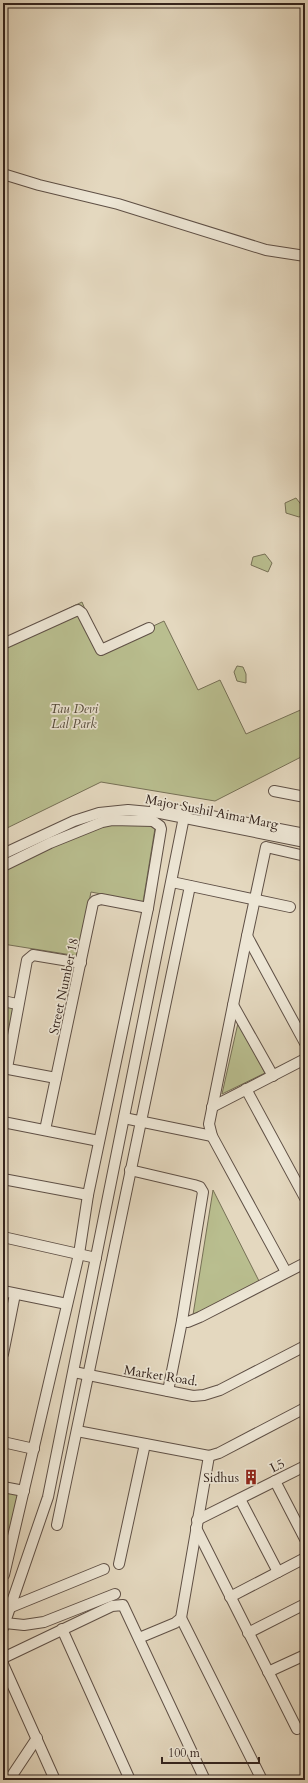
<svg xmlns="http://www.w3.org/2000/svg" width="308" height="1783" viewBox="0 0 308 1783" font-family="Cardo,serif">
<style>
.green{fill:#b9be8f;stroke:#767056}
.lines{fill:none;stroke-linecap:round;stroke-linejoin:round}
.minor-casing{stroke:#5f5046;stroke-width:12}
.minor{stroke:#ede6d5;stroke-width:10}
.labels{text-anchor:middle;stroke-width:3.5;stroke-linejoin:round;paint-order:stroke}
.park-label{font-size:13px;font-style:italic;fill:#544a3a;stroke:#ede6d5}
.street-label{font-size:13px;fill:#33231d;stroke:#ede6d5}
.poi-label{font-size:13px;fill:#33231d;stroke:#ede6d5;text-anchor:end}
</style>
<rect width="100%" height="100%" fill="#e4d8bf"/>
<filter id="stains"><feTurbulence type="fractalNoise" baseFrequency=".005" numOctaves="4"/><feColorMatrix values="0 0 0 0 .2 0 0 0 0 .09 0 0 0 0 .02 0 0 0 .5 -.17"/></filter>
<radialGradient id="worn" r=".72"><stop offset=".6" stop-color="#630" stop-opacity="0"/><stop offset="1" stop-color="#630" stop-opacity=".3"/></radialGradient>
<g class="green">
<path d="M296,498L303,507L305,514L299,517L286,513L285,503Z"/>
<path d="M265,554L272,563L268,572L251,565L253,557Z"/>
<path d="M82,602L102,650L164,621L198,690L220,680L246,734L305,708V755L215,801L101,782L3,830V640Z"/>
<path d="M237,666L243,667L246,674V683L237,681L234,672Z"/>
<path d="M157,816L143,902L91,892L78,956L3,944V863L112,820Z"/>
<path d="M3,1006L15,1008L3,1065Z"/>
<path d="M238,1023L265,1073L222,1094Z"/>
<path d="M213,1190L259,1281L193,1315Z"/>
<path d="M3,1490L21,1493L5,1556L3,1552Z"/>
</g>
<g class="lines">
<g class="minor-casing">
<g id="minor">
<path d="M3,174L39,185L118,204L266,250L305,256"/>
<path d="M3,644L78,610L82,613L101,650L149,628"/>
<path d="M274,791L305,797"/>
<path d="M155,806L186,812"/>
<path d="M206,815L305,834"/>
<path d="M3,854L74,821L99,813L128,810L160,813L305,842"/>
<path d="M3,866L50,843L102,822L112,820L153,821L160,826L161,829L148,908L88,1195L79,1254L4,1575"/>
<path d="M172,882L290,907"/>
<path d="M247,936L305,1043"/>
<path d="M3,1001L17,1004"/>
<path d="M233,1005L273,1076"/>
<path d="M3,1068L56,1078"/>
<path d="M7,1068L27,960L33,955L81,963"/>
<path d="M246,1089L305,1198"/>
<path d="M212,1107L305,1059"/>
<path d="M124,1118L212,1136"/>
<path d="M3,1122L99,1141"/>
<path d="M45,1130L93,903L95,901L101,899L148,908"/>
<path d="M130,1170L194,1185L200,1187L203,1192L182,1321L168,1391"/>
<path d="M3,1179L88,1195"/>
<path d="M3,1237L96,1258"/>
<path d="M286,1272L212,1136L209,1124L247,936L266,847L305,856"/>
<path d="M3,1291L67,1304"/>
<path d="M182,1321L188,1322L200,1317L305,1263"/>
<path d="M3,1354L15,1294"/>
<path d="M74,1372L168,1391L193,1396L204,1395L220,1390L305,1346"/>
<path d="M77,1431L209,1456L219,1453L305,1408"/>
<path d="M3,1442L34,1449"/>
<path d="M275,1481L305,1539"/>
<path d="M3,1487L24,1491"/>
<path d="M240,1499L278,1572"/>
<path d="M197,1520L305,1466"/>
<path d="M57,1525L190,886"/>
<path d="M196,1528L297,1729"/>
<path d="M119,1564L145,1444"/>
<path d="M230,1597L305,1558"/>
<path d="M11,1607L104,1569"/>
<path d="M181,1618L262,1780"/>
<path d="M5,1623L24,1625L44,1622L115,1594"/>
<path d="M3,1628L48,1497L185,812"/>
<path d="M62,1629L130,1780"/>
<path d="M248,1633L305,1604"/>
<path d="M139,1638L175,1623L181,1618L209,1456"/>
<path d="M3,1658L112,1606L123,1605L205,1780"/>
<path d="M3,1664L55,1780"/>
<path d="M268,1672L305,1655"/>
<path d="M9,1780L37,1738"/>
</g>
</g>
<use href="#minor" class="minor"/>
</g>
<defs>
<g id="building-bare" transform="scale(1.2)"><path d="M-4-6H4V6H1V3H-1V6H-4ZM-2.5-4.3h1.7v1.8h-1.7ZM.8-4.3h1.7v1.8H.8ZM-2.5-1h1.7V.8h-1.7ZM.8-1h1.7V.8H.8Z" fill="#8f2418" stroke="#ede6d5" stroke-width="2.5" paint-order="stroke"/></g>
</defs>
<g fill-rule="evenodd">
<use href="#building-bare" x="251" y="1477"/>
</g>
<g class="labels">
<g class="park-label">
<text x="74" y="713">Tau Devi<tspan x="74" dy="15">Lal Park</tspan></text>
</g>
<g class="street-label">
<text transform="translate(212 811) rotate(11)" y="5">Major Sushil Aima Marg</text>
<text transform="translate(63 986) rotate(-78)" y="5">Street Number 18</text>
<text transform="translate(161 1375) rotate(9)" y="5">Market Road.</text>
<text transform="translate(277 1465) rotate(-27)" y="5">L5</text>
</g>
<g class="poi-label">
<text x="239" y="1482">Sidhus</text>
</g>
</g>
<rect width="308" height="1783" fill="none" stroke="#e4d8bf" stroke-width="16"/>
<rect x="4" y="4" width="300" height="1775" fill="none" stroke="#33231d" stroke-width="2"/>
<rect x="8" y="8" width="292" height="1767" fill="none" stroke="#33231d"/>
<path d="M162 1757v6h97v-6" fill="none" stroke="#33231d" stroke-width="2"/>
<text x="168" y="1757" font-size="12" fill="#33231d" stroke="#ede6d5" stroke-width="3" paint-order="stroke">100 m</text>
<rect width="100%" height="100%" filter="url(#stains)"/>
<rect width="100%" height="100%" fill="url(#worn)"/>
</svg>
